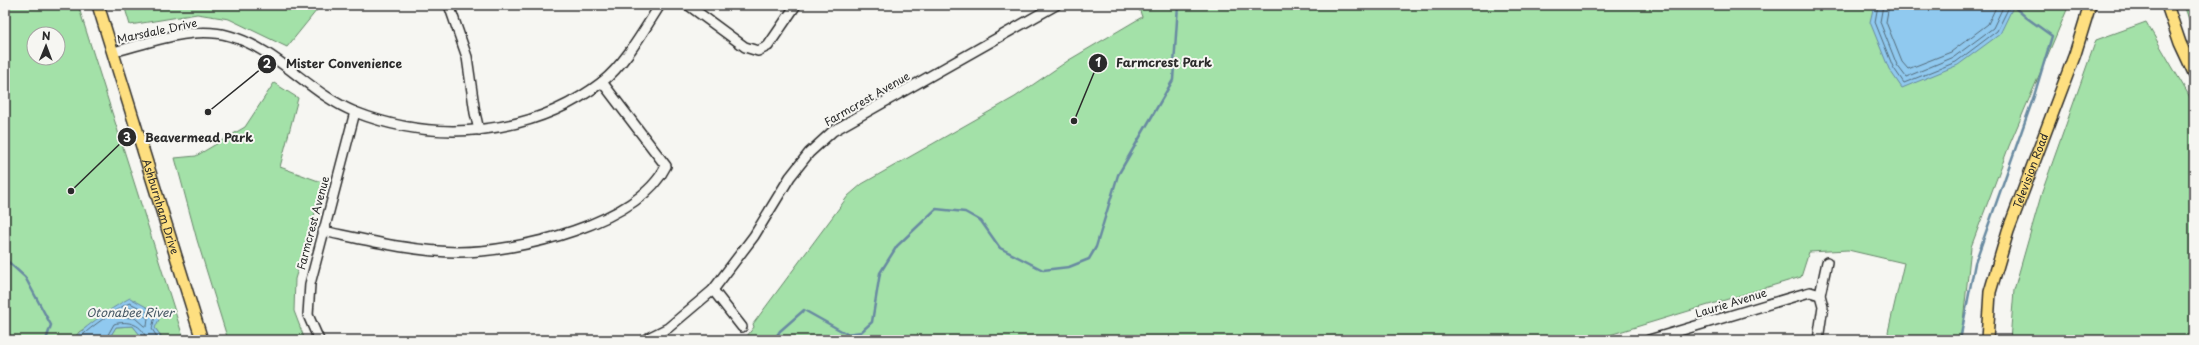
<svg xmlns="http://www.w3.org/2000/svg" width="2199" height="345" viewBox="0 0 2199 345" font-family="'Playpen Sans',sans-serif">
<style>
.green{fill:#a3e1a8;stroke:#67866a;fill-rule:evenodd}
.water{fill:#90c9ef;stroke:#688aa1}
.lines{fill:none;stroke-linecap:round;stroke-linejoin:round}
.shore{stroke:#536a79;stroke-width:1}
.stream{stroke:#688aa1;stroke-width:2.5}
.minor-casing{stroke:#2b2b2b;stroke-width:12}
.major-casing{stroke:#2b2b2b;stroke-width:14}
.minor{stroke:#f6f6f2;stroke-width:9}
.major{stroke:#fedf80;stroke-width:11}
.labels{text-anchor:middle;stroke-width:4;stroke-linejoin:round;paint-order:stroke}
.street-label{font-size:11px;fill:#2b2b2b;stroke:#f6f6f2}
.water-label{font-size:12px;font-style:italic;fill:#495a66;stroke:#f6f6f2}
.leader{fill:none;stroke:#2b2b2b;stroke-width:1.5}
.callout-dot{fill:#2b2b2b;stroke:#f6f6f2;stroke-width:1.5}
.mark-label{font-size:12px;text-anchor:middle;font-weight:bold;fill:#fff}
.callout-label{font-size:12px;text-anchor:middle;font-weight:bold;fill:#2b2b2b;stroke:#f6f6f2;stroke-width:4;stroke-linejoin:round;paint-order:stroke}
</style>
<rect width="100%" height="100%" fill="#f6f6f2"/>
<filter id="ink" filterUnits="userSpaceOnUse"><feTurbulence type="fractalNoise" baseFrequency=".025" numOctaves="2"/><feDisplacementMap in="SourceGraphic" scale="8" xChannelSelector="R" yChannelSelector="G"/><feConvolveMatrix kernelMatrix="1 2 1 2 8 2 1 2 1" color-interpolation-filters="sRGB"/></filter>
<g filter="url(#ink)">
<g class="green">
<path d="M5,5H78L184,340H164L155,328L98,320L79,332L73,340H5ZM34,34H58V58H34Z"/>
<path d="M124,5H321L287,47L229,19L197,14L130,25Z"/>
<path d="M1138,5H2069L2009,146L1971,247L1961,340H1891L1888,332L1904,263L1848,250L1809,252L1801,277L1593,340H744L754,327L753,324L848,196L862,184L1015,97L1069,60L1142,17Z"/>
<path d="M2184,5H2194V34Z"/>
<path d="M2146,22L2194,104V340H2010L2014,290L2042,192L2096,40Z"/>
<path d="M274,83L298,98L280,167L324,183L295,279L294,311L305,340H228L197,240L175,158L196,156L245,127Z"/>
<path d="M133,326L144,340H108L116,327Z"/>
</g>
<g class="water">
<path d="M1874,5H2014L2000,34L1958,65L1902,88L1889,69L1870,22Z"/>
<path d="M130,298L161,315L155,328L164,340H144L133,326L116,327L108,340H73C82,328 116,305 130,298Z"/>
</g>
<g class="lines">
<g class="shore">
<path d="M1878,5L1875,22L1893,67L1904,83L1956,62L1997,31L2010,5"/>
<path d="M1883,5L1880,22L1897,65L1906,77L1954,57L1993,28L2004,5"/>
<path d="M1889,5L1886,22L1902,62L1908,69L1951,52L1988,24L1997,5"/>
<path d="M130,308L148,318L147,326H144L135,318L118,317L120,312Z"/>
<path d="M78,340C83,332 120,306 130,303L155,316L152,329L159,340"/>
<path d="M105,340L114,324C127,320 144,324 146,340"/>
</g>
<g class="stream">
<path d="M5,259L25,277L51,325L46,340"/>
<path d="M774,340L780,331L804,310L847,334L861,332L872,322L880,273L897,246L936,209L965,212L981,221L1000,248L1043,270L1069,267L1089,259L1096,247L1118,175L1173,80L1178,5"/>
<path d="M1960,340L1975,263L2034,96L2052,36L2027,18L2013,6"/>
</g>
<g class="minor-casing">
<g id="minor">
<path d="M449,5L467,57L475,113L479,130"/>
<path d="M688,5L745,47L758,51L768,46L796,5"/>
<path d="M113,52C149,43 192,25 230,36C277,49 310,94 355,112C436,144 532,136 602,82C625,64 644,30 660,5"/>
<path d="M323,231C366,240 415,252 458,252C518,252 638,224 666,166L602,82"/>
<path d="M713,290L742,327"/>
<path d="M319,340L308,315L310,284L355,112"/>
<path d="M644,340L668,328L713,290L754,236L790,177L809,153L833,131L1056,5"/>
<path d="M1649,340L1796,296L1810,292L1820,295"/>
<path d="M1818,340L1823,306L1820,295L1827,262"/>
</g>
</g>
<g class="major-casing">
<g id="major">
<path id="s1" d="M98,5L202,340"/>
<path d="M2167,5L2180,43L2194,73"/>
<path id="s2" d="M1987,340L1990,292L2008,231L2075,54L2090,5"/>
</g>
</g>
<use href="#minor" class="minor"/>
<use href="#major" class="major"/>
</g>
</g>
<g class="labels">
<g class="street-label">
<text transform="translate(157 31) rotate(-12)" y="4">Marsdale Drive</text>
<text transform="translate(867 99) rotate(-30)" y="4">Farmcrest Avenue</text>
<text dy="4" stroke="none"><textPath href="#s2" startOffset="176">Television Road</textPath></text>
<text dy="4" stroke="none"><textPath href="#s1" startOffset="211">Ashburnham Drive</textPath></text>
<text transform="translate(313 223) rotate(-75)" y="4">Farmcrest Avenue</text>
<text transform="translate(1731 303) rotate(-17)" y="4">Laurie Avenue</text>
</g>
<g class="water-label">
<text x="130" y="317">Otonabee River</text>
</g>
</g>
<path class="leader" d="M1074 121L1098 63M208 112L267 64M71 191L127 137"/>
<g class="callout-dot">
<circle cx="1074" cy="121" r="4"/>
<circle cx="208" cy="112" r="4"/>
<circle cx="71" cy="191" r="4"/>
<circle cx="1098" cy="63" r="10"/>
<circle cx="267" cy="64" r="10"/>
<circle cx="127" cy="137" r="10"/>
</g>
<g class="mark-label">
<text x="1098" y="67">1</text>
<text x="267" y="68">2</text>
<text x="127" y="142">3</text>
</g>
<g class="callout-label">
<text x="1164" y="67">Farmcrest Park</text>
<text x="344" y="68">Mister Convenience</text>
<text x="199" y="142">Beavermead Park</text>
</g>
<rect width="2199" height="345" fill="none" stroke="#f6f6f2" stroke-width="20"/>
<rect x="10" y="10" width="2179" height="325" fill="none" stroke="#2b2b2b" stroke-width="1.5" filter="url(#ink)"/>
<g transform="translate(46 46) rotate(1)"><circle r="19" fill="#f6f6f2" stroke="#a5a5a2"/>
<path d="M0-3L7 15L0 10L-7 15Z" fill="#2b2b2b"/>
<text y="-6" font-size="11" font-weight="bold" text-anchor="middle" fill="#2b2b2b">N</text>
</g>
</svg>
